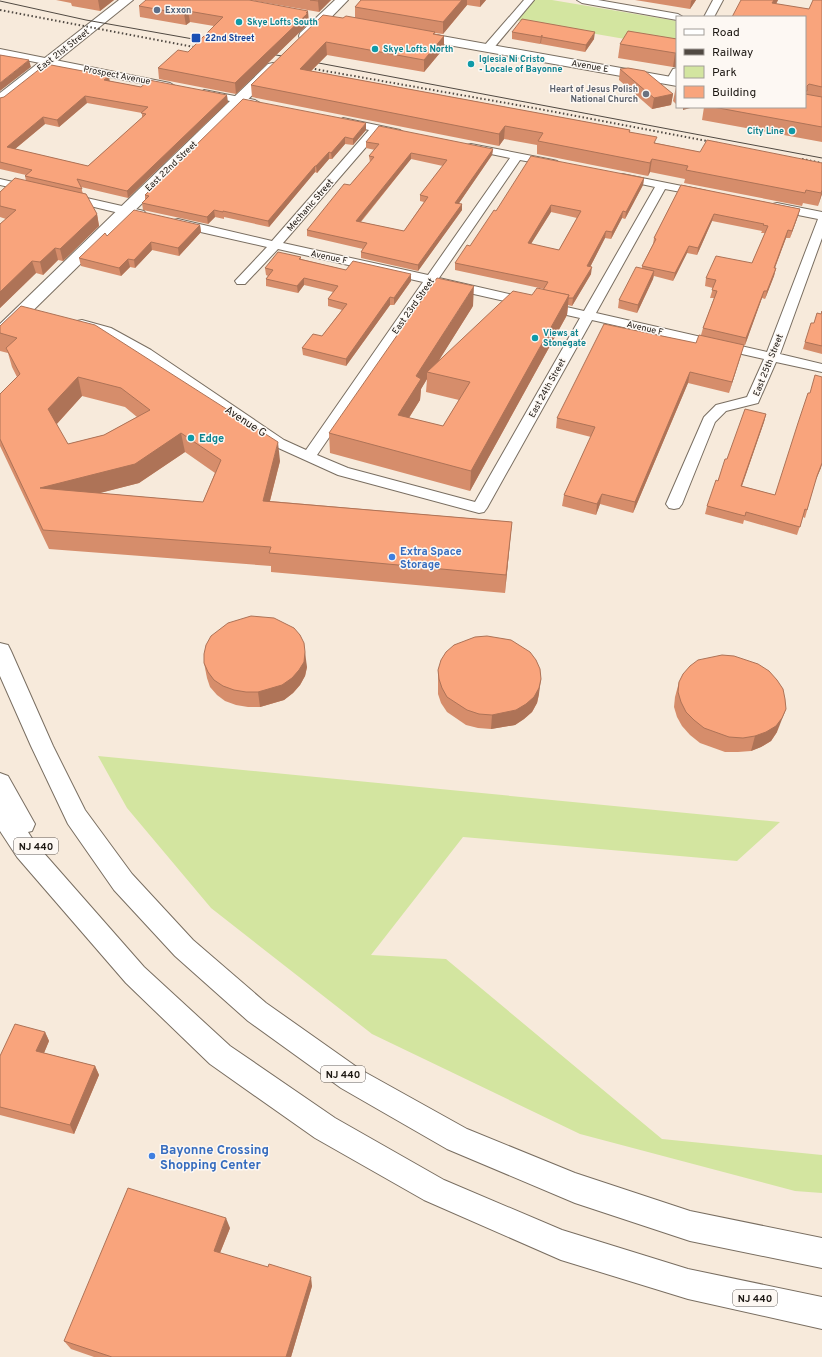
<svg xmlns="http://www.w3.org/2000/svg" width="822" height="1357" viewBox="0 0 822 1357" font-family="Overpass,sans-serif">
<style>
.green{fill:#d3e5a0}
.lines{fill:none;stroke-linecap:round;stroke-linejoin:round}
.street-casing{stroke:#796e61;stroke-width:2}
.secondary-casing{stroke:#796e61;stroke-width:2}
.highway-casing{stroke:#796e61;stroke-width:2}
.street{fill:#fff;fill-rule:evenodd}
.secondary{fill:#fff;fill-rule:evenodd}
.highway{fill:#fff;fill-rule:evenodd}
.tram{stroke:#504942;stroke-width:1}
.rail{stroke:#504942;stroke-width:2;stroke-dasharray:1.5 2.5;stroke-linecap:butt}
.wall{fill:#d68d6b;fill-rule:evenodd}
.shaded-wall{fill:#ae7357}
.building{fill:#f9a47c;stroke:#ae7357;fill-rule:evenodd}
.service-dot{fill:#5c6f8a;stroke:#fdf8f3;stroke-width:1.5}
.culture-dot{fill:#0f9aa8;stroke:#fdf8f3;stroke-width:1.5}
.transit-dot{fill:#1a4fb4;stroke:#fdf8f3;stroke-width:1.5}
.worship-dot{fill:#6b7280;stroke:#fdf8f3;stroke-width:1.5}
.shop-dot{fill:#3f7fe0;stroke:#fdf8f3;stroke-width:1.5}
.labels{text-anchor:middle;stroke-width:3;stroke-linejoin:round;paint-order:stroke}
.far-service-label{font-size:9px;font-weight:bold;fill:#4e5e75;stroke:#fdf8f3;text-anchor:start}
.far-culture-label{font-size:9px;font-weight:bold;fill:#0d838f;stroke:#fdf8f3;text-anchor:start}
.far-transit-label{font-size:9px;font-weight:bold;fill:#164399;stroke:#fdf8f3;text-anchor:start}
.far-street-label{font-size:9px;fill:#1c1712;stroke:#fdf8f3}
.far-worship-label{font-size:9px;font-weight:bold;fill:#5b616d;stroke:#fdf8f3;text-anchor:end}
.shield{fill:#fdf8f3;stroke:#605a56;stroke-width:1}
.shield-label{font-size:10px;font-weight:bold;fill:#1c1712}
.street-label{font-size:11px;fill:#1c1712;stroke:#fdf8f3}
.culture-label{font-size:11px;font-weight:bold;fill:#0d838f;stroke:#fdf8f3;text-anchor:start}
.shop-label{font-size:11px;font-weight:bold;fill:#366cbe;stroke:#fdf8f3;text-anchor:start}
.near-shop-label{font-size:13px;font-weight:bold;fill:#366cbe;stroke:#fdf8f3;text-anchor:start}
</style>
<rect width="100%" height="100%" fill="#f7eadb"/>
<g class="green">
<path d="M532,0H552L677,21V48L515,20Z"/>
<path d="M98,756L780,822L737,861L463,837L371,955L446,959L662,1139L822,1155V1193L795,1191L580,1134L372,1034L211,908L127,808Z"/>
</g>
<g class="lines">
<g class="street-casing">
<g id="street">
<path d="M524,0H534L492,50H484L483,48L484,46Z"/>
<path d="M577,0H598L678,14L683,17H677V20L582,3Z"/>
<path d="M713,0H723L714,17H704Z"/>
<path d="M0,49L170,83L175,86L170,89L0,55Z"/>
<path d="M677,68L676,81L671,84L667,83L666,81L673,69Z"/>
<path d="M204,90L255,100L260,103L255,106L200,95L199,93Z"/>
<path d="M343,118L400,130L405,133L400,136L379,132L283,243L428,275L510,158L467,149L465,147L467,145L471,144L553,160L557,161L559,163L557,165L553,166L520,160L439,278L584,311L655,187L618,179L616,177L618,175L622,174L702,190L706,191L708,193L706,195L702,196L665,189L596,313L767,352L818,219L773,210L771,207L773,204L777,203L822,212V238L780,354L822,364V372L776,362L758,403L726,411L715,422L682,504L679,508L674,509L669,508L666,504L704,417L716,405L747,397L764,359L592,320L487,508L484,512L479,513L338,475L274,446L141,356L101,334L77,327L75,324L77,321L82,320L111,328L151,350L284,440L306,450L423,282L278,249L245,284H237L235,281L267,247L174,226L172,223L174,220L178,219L272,241L369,130L339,123L338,121ZM434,285L580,318L475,502L348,468L317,455Z"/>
<path d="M0,179L35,187L37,189L35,191L31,192L0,185Z"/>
<path d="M69,194L144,211L146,214L144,217L140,218L65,200L63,198L65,196Z"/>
</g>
</g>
<g class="secondary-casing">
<g id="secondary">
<path d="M119,0H133L5,103L0,104V93Z"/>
<path d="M335,0H348L310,39H300L299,36L300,33Z"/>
<path d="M414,31L677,78V86L409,38L408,35L409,32Z"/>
<path d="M273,63L278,64L280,67L278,70L6,337L0,338V324L268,64Z"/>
</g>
</g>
<g class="highway-casing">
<g id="highway">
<path d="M0,643L8,645L11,651L53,746L85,810L132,874L193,940L266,1003L361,1070L467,1129L575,1173L690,1211L822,1238V1268L690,1241L575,1203L447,1149L341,1088L248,1021L175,956L114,890L68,824L31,746L0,676Z"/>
<path d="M0,773L8,776L35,824L32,831L28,832L35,843L144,967L230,1046L335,1118L444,1180L562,1230L688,1269L822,1297V1329L688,1299L561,1260L424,1200L315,1138L210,1064L126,983L17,857L0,831Z"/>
</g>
</g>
<use href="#street" class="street"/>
<use href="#secondary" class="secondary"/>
<use href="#highway" class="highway"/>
<g class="tram">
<path d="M0,1L86,20L210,42"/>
<path d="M265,53L293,58"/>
<path d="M308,61L822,158"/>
</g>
<g class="rail">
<path d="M0,10L204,49"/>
<path d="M303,67L523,106L718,143"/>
<path d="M802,159L822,163"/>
</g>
</g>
<g class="wall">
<path d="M56,0H114L100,11L72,6L71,3Z"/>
<path d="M250,0H331L319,12Z"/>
<path d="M361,0H486L480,7L467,5L443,34L435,33V34L444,36V48L424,72L327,55L311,71L630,130V132L656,143L700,152L822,163V194L818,206L803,203L802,206L684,183L685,179L650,172L648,176L537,154V145L504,139L499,146L252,97L251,85L343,18H355V7Z"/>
<path d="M635,0H696L690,9Z"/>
<path d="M741,0H778L776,4L809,9L822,0V142L702,120L704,107H805V17Z"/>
<path d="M139,6L309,22H308V24L236,94L159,79L158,68L188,52L214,26L190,22L186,25L140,17Z"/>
<path d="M512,32L594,39L585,52L541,44V43L540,44L512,39Z"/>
<path d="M677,39V67H673L618,58L620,44Z"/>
<path d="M620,69L673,94L671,105L652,109L619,80Z"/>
<path d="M109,81L141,87L228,102L128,198L81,187L83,194L97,214L99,226L63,261L58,260L43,275L36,273L0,308V224L6,219L0,217V192L26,181L25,176L26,175L0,169V98ZM87,103L142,113V118L88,166L15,149L45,124L59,127Z"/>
<path d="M677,84V105L673,101L676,87Z"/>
<path d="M366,130L353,145L345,144L332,159H329L317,173L315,172L269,227L224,217V219L215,217L208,224L143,210L142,203L145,200V195Z"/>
<path d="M366,142L493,149L492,155L459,203L462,210L418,271L361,258V252L363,249L307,236V230L350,185L370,162L369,156L375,150L366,148ZM411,159L443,166L420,195V201L424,202L404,231L361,222Z"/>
<path d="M644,178L643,185L625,219L622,218L611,239L605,238L590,267L591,274L572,306L568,305L567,315L470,491L330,453L329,433L473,306L439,360L532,295L543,290L544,289L455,270V263L470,246L496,211ZM551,212L577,218L559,250L531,244ZM427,379L426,392L459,400L443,426L409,418L420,400L421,389Z"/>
<path d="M681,185L800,209L798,216L790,238H786L775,268H776L774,276L765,299L762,298L745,345H743L741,355L729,393L688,383L633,513L600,504L596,515L562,506L564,495L591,437L556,428L557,418L696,343L701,335L703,328L714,298H710L713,288L705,286L706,278L752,263L765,233H761L762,231L712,221L697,255L687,253L673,281L654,276L653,279L637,313L618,308L619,300L642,268V266L653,244L654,238Z"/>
<path d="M200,225L201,232L179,256L152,250L135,268L130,267L121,276L81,266L79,258L107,236Z"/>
<path d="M301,257V259L346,270L411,281L394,305H390L346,366L303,355L302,348L322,336L342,310L328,306V299L333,292L304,285L298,293L266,286V279L268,276L266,275L265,268Z"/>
<path d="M822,311V354L803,349L805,342L814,323L821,314Z"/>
<path d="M0,326L280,461L270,501L512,522L505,593L271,572V566L49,549L0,446V394L17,377L12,367L8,353L0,351ZM82,396L125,407L137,417L104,435L68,444L56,425ZM185,452L215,473L203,502L99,493L139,483Z"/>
<path d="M822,377V464L815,482L805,518L803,517L797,535L744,520L743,524L705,514L707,506L727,459L766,414L764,422L742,486L775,495Z"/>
<path d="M204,663L307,667L305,676L300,685L293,693L284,700L260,707H248L236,705L225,701L217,695L210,687L207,678Z"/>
<path d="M438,670L539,694L537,703L532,712L524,719L515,725L491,729L478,728L466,725L447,712L441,703L438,694Z"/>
<path d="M679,682L777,732L771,741L761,747L751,751L738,752H725L700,743L690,735L682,726L677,717L674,707L675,697Z"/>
<path d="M45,1032L49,1041L44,1053L95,1066L99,1075L74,1134L0,1115V1056Z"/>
<path d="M230,1228L220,1253L312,1286L291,1357H94L71,1349L64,1341Z"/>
</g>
<g class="shaded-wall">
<path d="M98,0H114L100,11Z"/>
<path d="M319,0H331L319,12L318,1Z"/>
<path d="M462,0H467V5L443,34V22Z"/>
<path d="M480,0H486L480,7Z"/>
<path d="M692,0H696L690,9L691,1Z"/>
<path d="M774,0H778L769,17L772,3Z"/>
<path d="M188,11L190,22L186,25L184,14Z"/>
<path d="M308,11L309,22H308V24L236,94L235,83Z"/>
<path d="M595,32L594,39L585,52L586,45Z"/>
<path d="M542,35L541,43L540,44L541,37Z"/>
<path d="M444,36V48L424,72V60Z"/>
<path d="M326,42L327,55L301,81L300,69Z"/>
<path d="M675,53H677V67H673Z"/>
<path d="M29,60L31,67L0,91V83Z"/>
<path d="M109,76L110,83L104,80Z"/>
<path d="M673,94L671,105L652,109L654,98Z"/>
<path d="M227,95L228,102L128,198L127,191Z"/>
<path d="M85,96L87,103L59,127L57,120Z"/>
<path d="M683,107H694L683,110Z"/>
<path d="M43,117L45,124L9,154L7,147Z"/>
<path d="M366,123V130L353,145V139Z"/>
<path d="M505,126L504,139L499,146V134Z"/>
<path d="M345,137V144L332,159L331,153Z"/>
<path d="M493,149L492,155L455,209V203Z"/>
<path d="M329,152V159L317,173L316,166Z"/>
<path d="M411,153V159L356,227V221Z"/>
<path d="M652,159L650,172L648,176L650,163Z"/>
<path d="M315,166V172L269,227L268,221Z"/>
<path d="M644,178L643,185L625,219L626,212Z"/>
<path d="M822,190V194L818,206Z"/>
<path d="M462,204V210L418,271V265Z"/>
<path d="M551,205V212L527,250L528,243Z"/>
<path d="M800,209L798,216L790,238L792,231Z"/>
<path d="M214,210L215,217L208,224L207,217Z"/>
<path d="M623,211L622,218L611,239L612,232Z"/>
<path d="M97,214L99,226L63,261L60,249Z"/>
<path d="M714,214L712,221L697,255L698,248Z"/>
<path d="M200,225L201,232L179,256L178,248Z"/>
<path d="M788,230L786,238L772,275L774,268Z"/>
<path d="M606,231L605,238L587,273V266Z"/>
<path d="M151,242L152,250L135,268L134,260Z"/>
<path d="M689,246L687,253L673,281L675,273Z"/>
<path d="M55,248L58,260L43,275L40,262Z"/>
<path d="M128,259L130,267L121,276L119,268Z"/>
<path d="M32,261L36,273L0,308V292Z"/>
<path d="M592,267L591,274L572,306L573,298Z"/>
<path d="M776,268L774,276L765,299L767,291Z"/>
<path d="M654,271L653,279L637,313L638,305Z"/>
<path d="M411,274V281L394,305V298Z"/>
<path d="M304,278V285L298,293L297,286Z"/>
<path d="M474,286L473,306L431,373L427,372V379L421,389L420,400L398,435V415L416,376Z"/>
<path d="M764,291L762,298L745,345L746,338Z"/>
<path d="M569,295L567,315L470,491L471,471Z"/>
<path d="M390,297V305L346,366V359Z"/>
<path d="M744,345L741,355L729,393L732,382Z"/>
<path d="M690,372L688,383L633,513L635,502Z"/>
<path d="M78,377L82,396L53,428L48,409Z"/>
<path d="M766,414L764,422L739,494L741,486Z"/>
<path d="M181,433L185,452L139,483L46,507L40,488Z"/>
<path d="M278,442L280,461L265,520L263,501Z"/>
<path d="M822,463L821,468L814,484L817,476Z"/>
<path d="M602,494L600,504L596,515L597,504Z"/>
<path d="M512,522L510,541L505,593L506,575Z"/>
<path d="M305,652L307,667L305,676L300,685L293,693L284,700L260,707L258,692Z"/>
<path d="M541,679L539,694L537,703L532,712L524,719L515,725L491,729L492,715Z"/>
<path d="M786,709L777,732L771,741L761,747L751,751L755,736Z"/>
<path d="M45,1032L49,1041L41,1060L36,1051Z"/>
<path d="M95,1066L99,1075L74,1134L70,1125Z"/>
<path d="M226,1218L230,1228L217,1260L214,1251Z"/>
<path d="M311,1277L312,1286L291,1357H286Z"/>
</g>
<g class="building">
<path d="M146,0H249L308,11L306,13H308L235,83L158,68L178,50L188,52L223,17L188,11L184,14L139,6Z"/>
<path d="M310,0H319L318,1Z"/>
<path d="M361,0H462L443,22L355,7Z"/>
<path d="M741,0H774L772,3L809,9L813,0H822V87L809,84L807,86V91H805V17H732Z"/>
<path d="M323,15L343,18L346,16L435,32L433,34L444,36L424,60L326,42L300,69L630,130L629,132L657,137L654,143L700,152L707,140L822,163V190L821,193L806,190L805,193L686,170L688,166L652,159L650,163L538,141L543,133L505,126L499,134L251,85Z"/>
<path d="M522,19L595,32L586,45L542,37V35L541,37L512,32Z"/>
<path d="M628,31L677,39V53H675L620,44Z"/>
<path d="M0,55L29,60L0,83Z"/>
<path d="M46,64L109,76L104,80L141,87L149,80L227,95L127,191L77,179L82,189L25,176L32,170L0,162V98L4,97ZM85,96L148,107L141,113L146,114L88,166L7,147L43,117L57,120Z"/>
<path d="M628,68L645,71L673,94L654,98L620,69Z"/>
<path d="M805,94L822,97V127L713,107H805Z"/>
<path d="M243,99L366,123L353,139L345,137L331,153L329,152L316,166H315L268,221L223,211V212L214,210L207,217L142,203L149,196L145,195Z"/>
<path d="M379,126L493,149L455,203L462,204L418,265L361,252L367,243L307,230L344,184L350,185L374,157L369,156L379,144L366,142ZM411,153L447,160L420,195L428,197L404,231L356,221Z"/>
<path d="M531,156L644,178L626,212L623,211L612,232L606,231L587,266L592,267L573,298H568L569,295L543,290L548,282L455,263L467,245L470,246L494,210L496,211ZM551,205L581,211L559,250L528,243Z"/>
<path d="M15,178L86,194L97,214L60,249L55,248L40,262L32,261L0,292V224L16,210L0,206V192Z"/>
<path d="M681,185L800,209L792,231L788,230L774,268H776L767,291H764L746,338L703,328L717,291L712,290L716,280L706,278L716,256L752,263L768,226L763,225L764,224L714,214L698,248L689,246L675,273L642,266L656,239L654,238Z"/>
<path d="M134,210L200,225L178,248L151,242L134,260L128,259L119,268L79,258L105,233L107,236Z"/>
<path d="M278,252L301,257L299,259L346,270L353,261L411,274L394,298L390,297L346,359L302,348L313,334L322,336L347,304L328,299L338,286L304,278L297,286L266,279L273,270L265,268Z"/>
<path d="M636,267L654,271L638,305L619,300Z"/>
<path d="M437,278L474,286L416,376L421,379L398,415L443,426L470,382L427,372L513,291L532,295L537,288L569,295L471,471L329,433Z"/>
<path d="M21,306L95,325L278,442L263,501L512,522L506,575L269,553L271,547L43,530L0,439V394L20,374L6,348L17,338L0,333V326ZM78,377L121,388L150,410L104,435L68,444L48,409ZM181,433L221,460L203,502L40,488L135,464Z"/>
<path d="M822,311V346L805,342L811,323H814L817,313L821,314Z"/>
<path d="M604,324L696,343L699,335L744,345L732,382L690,372L635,502L602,494L597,504L564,495L595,427L557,418Z"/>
<path d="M815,375L822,377V463L817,476L807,510L805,509L800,527L746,512L745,516L707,506L716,480L718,481L725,459H727L745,409L766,414L741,486L775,495L798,423L808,393H810Z"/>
<path d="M251,616L274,618L294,628L300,635L304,643L305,652L304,662L299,670L292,678L282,685L258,692H246L234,690L223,686L214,680L208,672L204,663V654L206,645L211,636L228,623Z"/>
<path d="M487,636L511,640L530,652L536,660L540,669L541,679L539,688L534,697L526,704L516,710L492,715L479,714L467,710L447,697L442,688L439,679L438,670L441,660L446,652L454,645L475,637Z"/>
<path d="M722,655L734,656L758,664L769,671L777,680L783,689L785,699L786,709L782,718L776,726L766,732L755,736L743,738L729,737L704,728L694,720L686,712L681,702L678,692L679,682L683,674L690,666L698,660Z"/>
<path d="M15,1024L45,1032L36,1051L95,1066L70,1125L0,1107V1056Z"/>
<path d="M128,1188L226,1218L214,1251L268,1267L269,1264L311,1277L286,1357H112L64,1341Z"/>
</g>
<circle class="service-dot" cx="157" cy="10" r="4"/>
<g class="culture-dot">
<circle cx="239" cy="22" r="4"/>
<circle cx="375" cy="49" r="4"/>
<circle cx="471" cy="64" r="4"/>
<circle cx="792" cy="131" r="4"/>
<circle cx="535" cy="338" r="4"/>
<circle cx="191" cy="438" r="4"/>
</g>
<rect class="transit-dot" x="191" y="33" width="10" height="10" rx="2"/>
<circle class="worship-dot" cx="646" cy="94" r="4"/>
<g class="shop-dot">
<circle cx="392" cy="557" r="4"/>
<circle cx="152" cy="1156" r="4"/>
</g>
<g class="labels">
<g class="far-service-label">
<text x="165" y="13">Exxon</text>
</g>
<g class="far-culture-label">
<text x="247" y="25">Skye Lofts South</text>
<text x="383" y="52">Skye Lofts North</text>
<text x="479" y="62">Iglesia Ni Cristo<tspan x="479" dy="10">- Locale of Bayonne</tspan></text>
<text x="784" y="134" text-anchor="end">City Line</text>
<text x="543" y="336">Views at<tspan x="543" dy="10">Stonegate</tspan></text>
</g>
<g class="far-transit-label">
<text x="205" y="41">22nd Street</text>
</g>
<g class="far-street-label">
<text transform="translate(63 50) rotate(-38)" y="3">East 21st Street</text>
<text transform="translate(590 66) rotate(10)" y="3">Avenue E</text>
<text transform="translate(117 75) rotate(11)" y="3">Prospect Avenue</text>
<text transform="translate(171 166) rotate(-44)" y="3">East 22nd Street</text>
<text transform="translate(310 205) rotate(-49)" y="3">Mechanic Street</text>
<text transform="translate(329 257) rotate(12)" y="3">Avenue F</text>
<text transform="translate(413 306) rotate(-55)" y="3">East 23rd Street</text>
<text transform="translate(645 328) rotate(13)" y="3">Avenue F</text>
<text transform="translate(768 365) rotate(-68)" y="3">East 25th Street</text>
<text transform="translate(547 388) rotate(-61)" y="3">East 24th Street</text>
</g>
<g class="far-worship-label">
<text x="638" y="92">Heart of Jesus Polish<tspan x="638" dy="10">National Church</tspan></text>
</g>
<g class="shield">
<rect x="14" y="838" width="44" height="16" rx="3"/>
<rect x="321" y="1066" width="44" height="16" rx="3"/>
<rect x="733" y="1290" width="44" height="16" rx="3"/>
</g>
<g class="shield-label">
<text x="36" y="850">NJ 440</text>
<text x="343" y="1078">NJ 440</text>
<text x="755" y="1302">NJ 440</text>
</g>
<g class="street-label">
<text transform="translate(246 421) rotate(33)" y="4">Avenue G</text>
</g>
<g class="culture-label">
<text x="199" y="442">Edge</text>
</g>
<g class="shop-label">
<text x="400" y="555">Extra Space<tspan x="400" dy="13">Storage</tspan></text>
</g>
<g class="near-shop-label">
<text x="160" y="1154">Bayonne Crossing<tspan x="160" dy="15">Shopping Center</tspan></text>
</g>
</g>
<rect x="676" y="16" width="130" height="92" fill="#fdf8f3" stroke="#a39e99"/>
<rect x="684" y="29" width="20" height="6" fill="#ffffff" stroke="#a39e99"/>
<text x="712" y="36" font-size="12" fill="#1c1712">Road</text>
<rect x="684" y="49" width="20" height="6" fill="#504942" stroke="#a39e99"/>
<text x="712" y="56" font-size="12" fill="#1c1712">Railway</text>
<rect x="684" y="66" width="20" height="12" fill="#d3e5a0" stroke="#a39e99"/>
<text x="712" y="76" font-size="12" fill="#1c1712">Park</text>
<rect x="684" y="86" width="20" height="12" fill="#f9a47c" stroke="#a39e99"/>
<text x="712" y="96" font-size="12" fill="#1c1712">Building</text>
</svg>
